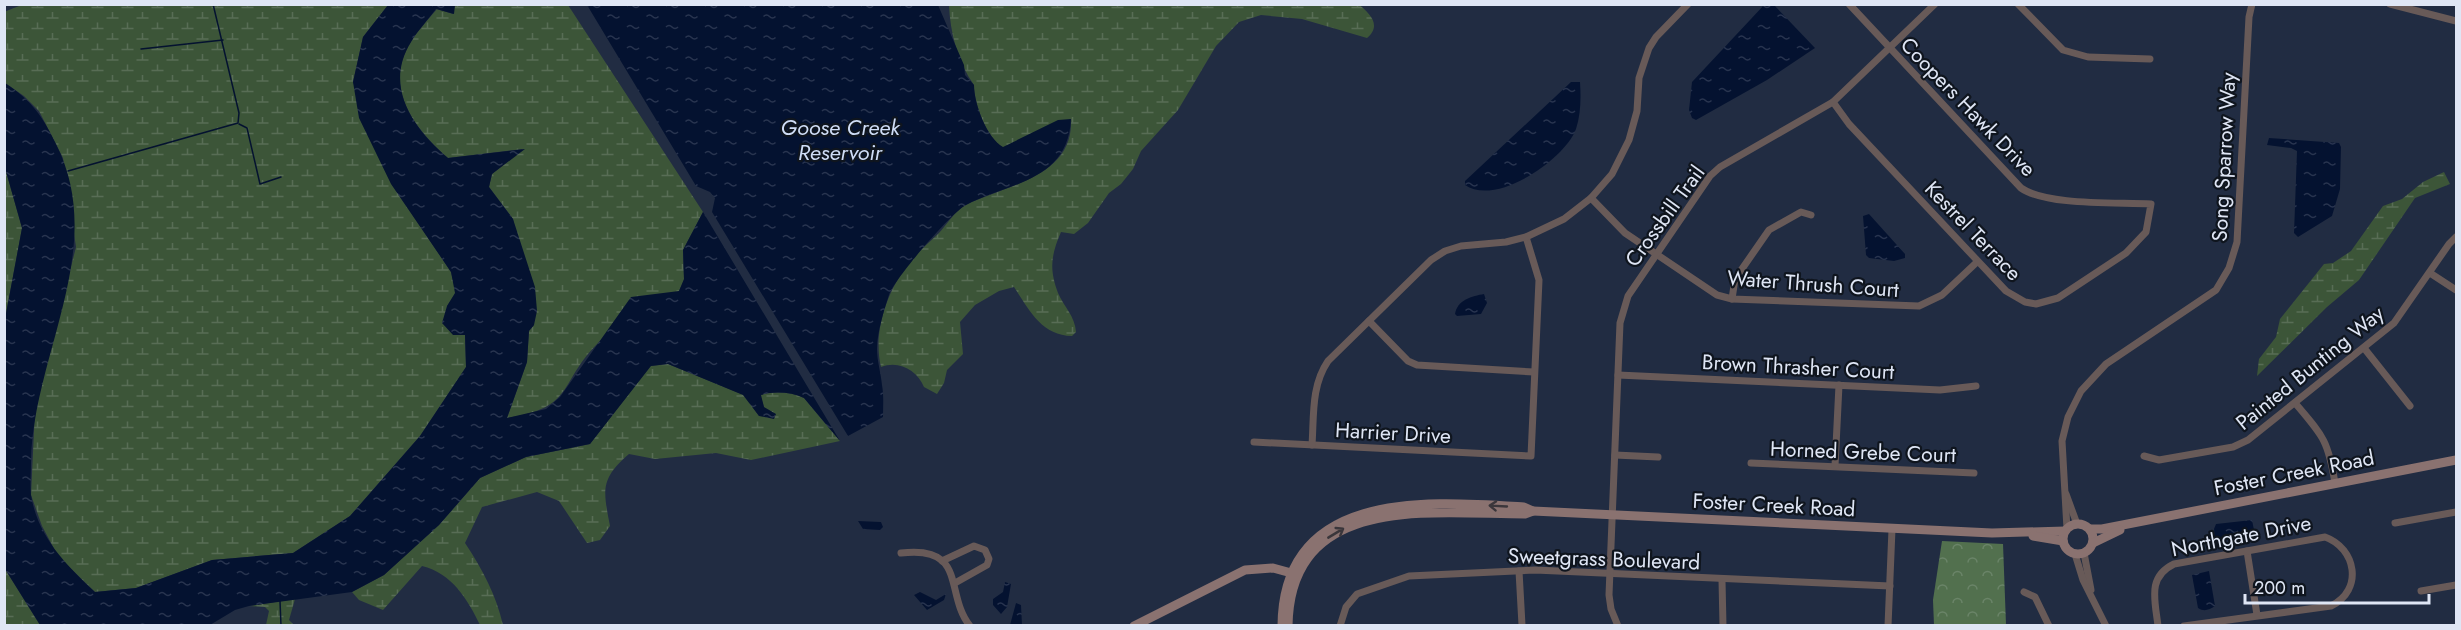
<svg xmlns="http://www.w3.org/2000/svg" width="2461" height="630" viewBox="0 0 2461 630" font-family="Jost,sans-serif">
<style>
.forest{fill:url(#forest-crowns)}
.wetland{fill:url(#wetland-marsh)}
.water{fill:url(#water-ripples)}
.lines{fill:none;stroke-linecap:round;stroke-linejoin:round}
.stream{stroke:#041230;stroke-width:1.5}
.street{stroke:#685a58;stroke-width:7}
.secondary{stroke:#8a7270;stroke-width:9}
.oneway{stroke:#3a363b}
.labels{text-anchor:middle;stroke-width:4.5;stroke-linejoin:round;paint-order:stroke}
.street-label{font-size:21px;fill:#dfe6f5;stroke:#0f151e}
.water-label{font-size:22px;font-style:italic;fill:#cfddf6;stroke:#0f151e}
</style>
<defs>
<pattern id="forest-crowns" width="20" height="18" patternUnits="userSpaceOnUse" patternTransform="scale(1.5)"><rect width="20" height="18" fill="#52704e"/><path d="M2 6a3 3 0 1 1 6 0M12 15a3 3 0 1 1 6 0" fill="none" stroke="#6a8468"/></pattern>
<pattern id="wetland-marsh" width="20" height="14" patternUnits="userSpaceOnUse" patternTransform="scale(1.5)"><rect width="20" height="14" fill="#3c5538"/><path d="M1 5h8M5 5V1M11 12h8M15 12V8" fill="none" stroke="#586d55"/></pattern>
<pattern id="water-ripples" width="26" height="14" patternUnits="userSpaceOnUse" patternTransform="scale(1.5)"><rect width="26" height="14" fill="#041230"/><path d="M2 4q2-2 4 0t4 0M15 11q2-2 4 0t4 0" fill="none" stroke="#28344f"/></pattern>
</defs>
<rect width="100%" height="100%" fill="#212c42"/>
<path class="forest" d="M1942,541L2003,544L2006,625H1934L1933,600Z"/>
<g class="wetland">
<path d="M24,4L388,5L363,37L353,82L392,184L451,272L456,293L447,306L465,335L466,367L420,436L350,516L293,553L212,560L136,588L95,592L58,556L42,526L31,495L35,410L76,247L63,158L39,111L24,96L5,83L4,12Z"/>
<path d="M1358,4C1370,13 1382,26 1367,38L1302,19L1261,15L1239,22L1216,46L1178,110L1141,151L1133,169L1121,184L1109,193L1088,223L1074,234L1061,232C1051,255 1049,269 1058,293C1064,307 1075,316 1076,332L1072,336C1042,336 1029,310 1014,287L999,291L975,305L960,322L963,354L947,370L944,383L937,394L924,387C917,371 900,360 881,367C872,330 889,285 914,257C921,249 930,242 938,234C947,225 954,211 966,205C1006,185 1074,177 1071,119L1003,148C987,138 974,104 974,85C958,63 950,32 949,5Z"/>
<path d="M455,5H568L703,212L683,250L684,280L679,291C656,305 617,325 598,343C558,383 575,408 507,418L527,362L529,331L534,325L513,219L489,187L492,174L523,149L448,158C415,129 382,87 411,42C418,30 428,20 437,9L453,14Z"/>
<path d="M5,168L22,228L5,319Z"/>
<path d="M2444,172L2450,184L2415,198L2359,280L2327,307L2257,376L2259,359L2276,337L2280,319L2324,264L2333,263L2351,251L2383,206L2402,199L2423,182Z"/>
<path d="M668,364L744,395L759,416L764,407L760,395C774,391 791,392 804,398L840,441L751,460L716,453L655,459L629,454C600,479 603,490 610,526L600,540L587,543L559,501L537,492L482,507L465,543C483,570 496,595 503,625H480C468,600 452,573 422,566L383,610L359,600L352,592L384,575L439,525L480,478L526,457L590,444L650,366Z"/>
<path d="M5,569L40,625H5Z"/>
<path d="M295,599L289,620L294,625H266L269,611L265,607L249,606Z"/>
</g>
<g class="water">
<path d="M388,5H455L454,14L436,9C428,20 418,30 411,42C383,87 414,129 448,158L525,149L492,174L489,187L513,219L535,287L537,311L534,325L529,331L527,362L507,418L546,409L560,397L631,297L679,291L684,279L683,250L703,212L840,441L804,398C791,392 774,391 761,395L764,407L776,414L774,419L759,416L743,395L668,364L651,366L590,444L526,457L480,478L439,525L384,575L352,592L249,606L235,610L210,625H40L5,569V319L22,228L5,168V83C32,101 42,115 56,144C109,249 32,356 31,463C31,473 30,485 31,495C38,537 66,565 95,592L136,588L212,560L293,553L350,516L420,436L466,367L465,335H453L442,323L447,306L455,293L451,272L391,184L359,118L353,82L363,37Z"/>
<path d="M587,5H938L964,65L965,75L974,85C974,104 987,138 1003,147L1058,120L1071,119C1068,181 1011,182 966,205C951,213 895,278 889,295C884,310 877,333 877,349C877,361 881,373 882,385C884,396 883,407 883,417L848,436L712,212L715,198L710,192L696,186Z"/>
<path d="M1764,5L1775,6L1815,48L1767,80L1696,120L1692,118L1689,110L1692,82Z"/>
<path d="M1571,82H1580C1581,97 1581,114 1576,129C1565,159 1496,207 1465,185V181Z"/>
<path d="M2269,138L2339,143L2341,147L2340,189L2332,216L2298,237L2294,233L2297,151L2291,148L2267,145Z"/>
<path d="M1869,214L1905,254V258L1894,261L1869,258L1866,255L1863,216Z"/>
<path d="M1484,294L1487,303L1481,314L1457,316L1455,314C1457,300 1472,296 1484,294Z"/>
<path d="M2252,520L2254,530L2251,534L2215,539L2214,529L2216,524Z"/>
<path d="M858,521L881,522L883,527L880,530L863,529Z"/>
<path d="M2209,571L2215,606C2209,610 2204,612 2198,608L2192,575Z"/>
<path d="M1005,582L1011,584L1007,607L1001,614L993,605V599L1003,592Z"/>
<path d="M920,592L936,600L946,594L944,600L927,610L914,595Z"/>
<path d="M1016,603L1021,605L1022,625H1010Z"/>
</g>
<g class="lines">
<g class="stream">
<path d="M141,49L223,40"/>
<path d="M239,124L247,128L260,184L281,177"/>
<path d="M68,171L238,123L239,113L213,4"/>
<path d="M280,601L281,626"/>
</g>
<g class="street">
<path d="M2018,4L2063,50L2088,57L2150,59"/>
<path d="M2390,4L2456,21"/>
<path d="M1833,102L1849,124L2006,291L2025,302L2036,304L2058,298L2126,253L2146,232L2151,204C2118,202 2047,206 2021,188L1849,4"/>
<path d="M1591,198L1625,233L1717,295L1732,299L1919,306L1942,295L1977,262"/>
<path d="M2430,273L2456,290"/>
<path d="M1732,299L1735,279L1769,230L1801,212L1811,215"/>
<path d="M1369,321L1408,361L1417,365L1534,372"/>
<path d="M2364,348L2410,406"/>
<path d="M1618,375L1940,390L1976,386"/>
<path d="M2295,403C2323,436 2328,440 2335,483"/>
<path d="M1254,442L1531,456L1539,280L1526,237"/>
<path d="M1312,445C1314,416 1311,386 1328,361L1431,260L1445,251L1461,246L1506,242L1526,237L1564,219L1591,198L1612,174L1629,140L1637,111L1639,78L1649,48L1656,37L1688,4"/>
<path d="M1615,455L1658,457"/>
<path d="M2144,456L2159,460L2233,447L2248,440L2394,323L2449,244L2456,237"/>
<path d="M1751,463L1974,473"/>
<path d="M1835,466L1839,385"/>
<path d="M2066,494L2077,524"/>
<path d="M2395,523L2456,512"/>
<path d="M2067,529L2062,441L2068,417L2081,391L2106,364L2216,290L2229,268L2237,242L2249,17L2252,4"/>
<path d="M2247,551L2257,615"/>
<path d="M901,553C968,545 944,594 970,626"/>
<path d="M2084,553L2091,590"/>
<path d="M2075,554L2083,580L2106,626"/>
<path d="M942,561L974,546L985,550L989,559L987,565L955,583"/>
<path d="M1519,571L1522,625"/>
<path d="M1722,580L1723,626"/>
<path d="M2421,591L2456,585"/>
<path d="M2024,592L2035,597L2049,626"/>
<path d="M1340,626L1346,607L1357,594L1409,576L1535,570L1890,586"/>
<path d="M1618,626L1611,609L1609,595L1620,323L1628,296L1710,176L1720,167L1833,102L1935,4"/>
<path d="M1888,626L1892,529"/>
<path d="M2158,626C2155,600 2147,577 2174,564L2325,537C2356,548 2364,590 2331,606L2184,626"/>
</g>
<g class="secondary">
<path d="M1533,511L1992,533L2065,531"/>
<circle cx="2078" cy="539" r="15"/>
<path d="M2090,529H2102L2456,460"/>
<path d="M2033,536L2063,541"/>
<path d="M2093,543L2120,530"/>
<path d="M1134,626L1245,570L1273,568L1295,574"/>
<path d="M1282,626C1283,489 1426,501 1524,507L1533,511L1525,514C1432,514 1290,492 1288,626"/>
</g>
</g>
<defs><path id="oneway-shaft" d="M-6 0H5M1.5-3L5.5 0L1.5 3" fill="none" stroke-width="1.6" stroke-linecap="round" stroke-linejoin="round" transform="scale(1.5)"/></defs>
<g class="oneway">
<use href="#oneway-shaft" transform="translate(1498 506) rotate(-177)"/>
<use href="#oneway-shaft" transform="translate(1336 533) rotate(-31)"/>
</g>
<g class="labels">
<g class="street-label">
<text transform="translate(1968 107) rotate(46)" y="7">Coopers Hawk Drive</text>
<text transform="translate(2224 157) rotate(-87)" y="7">Song Sparrow Way</text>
<text transform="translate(1665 216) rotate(-54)" y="7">Crossbill Trail</text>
<text transform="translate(1973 231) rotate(46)" y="7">Kestrel Terrace</text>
<text transform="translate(1813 284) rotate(4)" y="7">Water Thrush Court</text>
<text transform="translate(1798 367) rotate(3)" y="7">Brown Thrasher Court</text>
<text transform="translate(2310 368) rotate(-39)" y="7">Painted Bunting Way</text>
<text transform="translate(1393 433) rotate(3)" y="7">Harrier Drive</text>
<text transform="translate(1863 452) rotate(2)" y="7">Horned Grebe Court</text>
<text transform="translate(2294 473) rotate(-11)" y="7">Foster Creek Road</text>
<text transform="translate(1774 505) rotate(3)" y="7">Foster Creek Road</text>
<text transform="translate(2241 536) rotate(-11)" y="7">Northgate Drive</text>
<text transform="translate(1604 559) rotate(2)" y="7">Sweetgrass Boulevard</text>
</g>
<g class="water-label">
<text x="840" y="135">Goose Creek<tspan x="840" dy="25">Reservoir</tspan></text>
</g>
</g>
<rect width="2461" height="630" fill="none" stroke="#dfe6f5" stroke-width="12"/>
<path d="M2245 594v9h184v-9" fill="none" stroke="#dfe6f5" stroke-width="3"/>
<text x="2254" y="594" font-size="18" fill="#dfe6f5" stroke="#0f151e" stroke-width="4.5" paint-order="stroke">200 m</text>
</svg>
